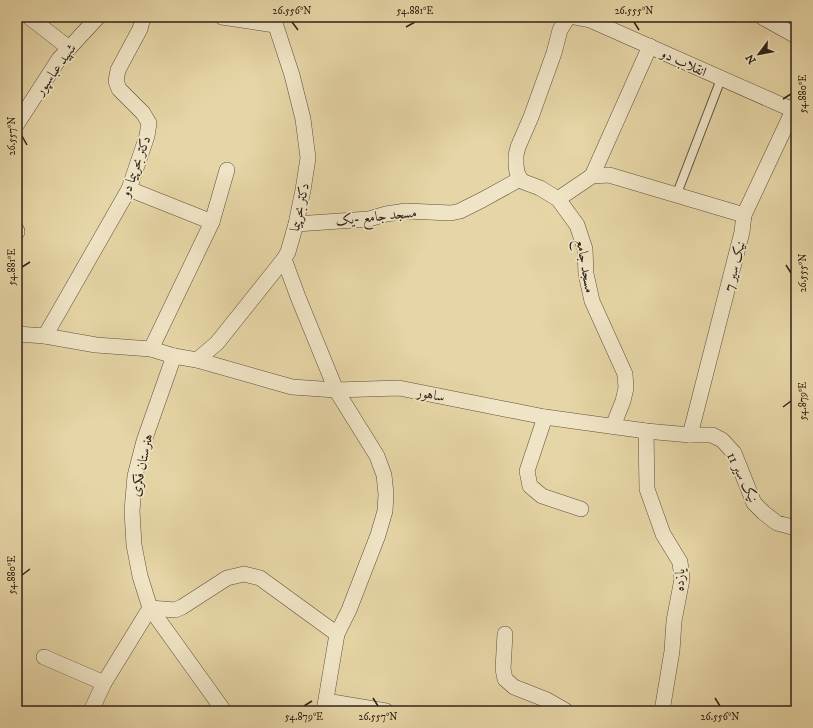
<svg xmlns="http://www.w3.org/2000/svg" width="813" height="728" viewBox="0 0 813 728" font-family="'IM FELL DW Pica',Amiri,serif">
<style>
.lines{fill:none;stroke-linecap:round;stroke-linejoin:round}
.lane-casing{stroke:#5d4f3b;stroke-width:10}
.street-casing{stroke:#5d4f3b;stroke-width:16}
.lane{stroke:#efe4c5;stroke-width:8}
.street{stroke:#efe4c5;stroke-width:15}
.ticks{fill:none;stroke:#2f2217;stroke-width:1.5}
.labels{text-anchor:middle;stroke-width:3.5;stroke-linejoin:round;paint-order:stroke}
.street-label{font-size:14px;fill:#2f2217;stroke:#efe4c5}
.neatline{fill:none;stroke:#2f2217;stroke-width:1.5}
.ticks-label{font-size:10px;text-anchor:middle;fill:#2f2217}
</style>
<rect width="100%" height="100%" fill="#e6d5a6"/>
<filter id="stains"><feTurbulence type="fractalNoise" baseFrequency=".005" numOctaves="4"/><feColorMatrix values="0 0 0 0 .2 0 0 0 0 .09 0 0 0 0 .02 0 0 0 .5 -.17"/></filter>
<radialGradient id="worn" r=".72"><stop offset=".6" stop-color="#630" stop-opacity="0"/><stop offset="1" stop-color="#630" stop-opacity=".3"/></radialGradient>
<g class="lines">
<g class="lane-casing">
<path id="lane" d="M676,196L721,79"/>
</g>
<g class="street-casing">
<g id="street">
<path d="M29,17L69,48"/>
<path d="M222,17L275,25"/>
<path d="M273,17L292,75L303,119L308,158L303,190L296,224L288,252L284,259L298,297L336,390L377,456L384,475L386,494L385,511L378,535L349,610L337,634L324,711"/>
<path d="M568,17L560,30L554,53L531,117L518,147L516,155V165L517,172L520,179L524,182L540,188L558,199L577,225L585,249L586,274L592,301L625,374L626,388L623,401L613,426"/>
<path d="M574,17L590,20L793,110"/>
<path d="M762,17L796,36"/>
<path d="M17,124L59,59L98,17"/>
<path d="M592,176L650,46"/>
<path d="M129,189L212,222"/>
<path d="M558,199L592,176L609,175L744,215"/>
<path d="M296,224L369,219L386,214L406,211L451,213L460,211L482,200L520,179"/>
<path d="M17,231V232"/>
<path d="M17,334L45,336L96,345L151,349L174,356L144,441L135,476L132,511L134,545L140,576L150,608L224,711"/>
<path d="M45,336L129,189L147,136L149,123L143,113L119,89L116,81L118,70L140,29L143,17"/>
<path d="M151,349L212,222L227,170"/>
<path d="M174,356L197,360L292,387L336,390L399,388L545,417L646,431L690,435H712L722,440L734,453L754,503L764,513L777,523L796,528"/>
<path d="M197,360L217,343L284,259"/>
<path d="M545,417L527,471L530,486L542,496L581,509"/>
<path d="M646,431L647,489L663,534L680,562L682,579L674,621L672,651L662,711"/>
<path d="M690,435L742,232L744,215L796,104"/>
<path d="M505,634L503,669L505,679L514,687L547,700L566,711"/>
<path d="M44,657L104,683"/>
<path d="M326,701L386,711"/>
<path d="M91,711L104,683L150,608L175,610L182,607L227,578L244,574L260,578L337,634"/>
</g>
</g>
<use href="#lane" class="lane"/>
<use href="#street" class="street"/>
</g>
<path class="ticks" d="M292,22L298,30M634,22L639,30M406,27L415,22M783,99L791,94M22,136L27,145M786,265L791,273M22,267L30,262M783,407L791,401M22,575L30,569M373,698L378,706M715,698L720,706M304,706L312,701"/>
<g class="labels">
<g class="street-label">
<text transform="translate(684 62) rotate(25)" y="5">انقلاب دو</text>
<text transform="translate(55 69) rotate(-54)" y="5">شهید عباسپور</text>
<text transform="translate(135 166) rotate(-70)" y="5">دکتر بحرپیما دو</text>
<text transform="translate(299 207) rotate(-78)" y="5">دکتر بحرپیما</text>
<text transform="translate(376 216) rotate(-6)" y="5">مسجد جامع -یک</text>
<text transform="translate(586 266) rotate(80)" y="5">مسجد جامع</text>
<text transform="translate(734 266) rotate(-76)" y="5">نیک سیر 7</text>
<text transform="translate(431 394) rotate(11)" y="5">ساهور</text>
<text transform="translate(141 465) rotate(-78)" y="5">هنرستان فکری</text>
<text transform="translate(743 477) rotate(64)" y="5">نیک سیر 11</text>
<text transform="translate(679 580) rotate(-88)" y="5">یازده</text>
</g>
</g>
<rect width="813" height="728" fill="none" stroke="#e6d5a6" stroke-width="44"/>
<g transform="translate(759 54) rotate(238)" stroke="#efe4c5" stroke-width="3" paint-order="stroke">
<path d="M0-3L7 15L0 10L-7 15Z" fill="#2f2217"/>
<text y="-6" font-size="11" font-weight="bold" text-anchor="middle" fill="#2f2217">N</text>
</g>
<rect x="22" y="22" width="769" height="684" class="neatline"/>
<g class="ticks-label">
<text x="292" y="14">26.556°N</text>
<text x="415" y="14">54.881°E</text>
<text x="634" y="14">26.555°N</text>
<text transform="translate(802 94) rotate(-90)" y="4">54.880°E</text>
<text transform="translate(11 136) rotate(-90)" y="4">26.557°N</text>
<text transform="translate(11 267) rotate(-90)" y="4">54.881°E</text>
<text transform="translate(802 273) rotate(-90)" y="4">26.555°N</text>
<text transform="translate(802 401) rotate(-90)" y="4">54.879°E</text>
<text transform="translate(11 575) rotate(-90)" y="4">54.880°E</text>
<text x="304" y="720">54.879°E</text>
<text x="378" y="720">26.557°N</text>
<text x="720" y="720">26.556°N</text>
</g>
<rect width="100%" height="100%" filter="url(#stains)"/>
<rect width="100%" height="100%" fill="url(#worn)"/>
</svg>
